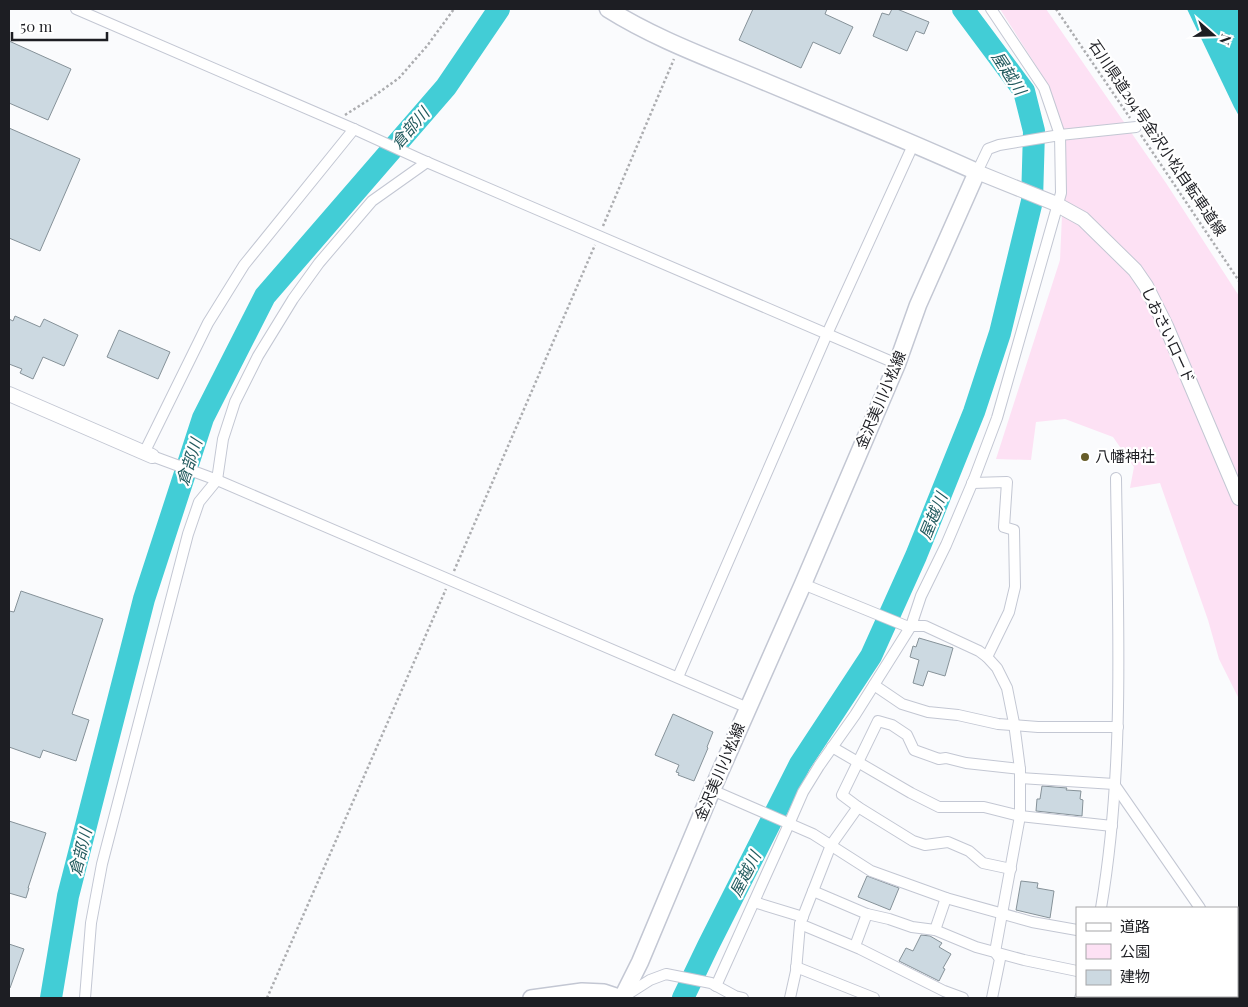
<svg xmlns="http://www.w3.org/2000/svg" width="1248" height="1007" viewBox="0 0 1248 1007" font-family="'Playfair Display','Noto Sans JP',serif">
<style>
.green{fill:#fde1f4}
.water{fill:#42cdd6}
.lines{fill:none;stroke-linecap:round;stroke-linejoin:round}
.river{stroke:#42cdd6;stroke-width:22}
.building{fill:#ccd9e1;stroke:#869299}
.minor-casing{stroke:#c3c7d3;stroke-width:12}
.tertiary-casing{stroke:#c3c7d3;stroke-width:16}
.secondary-casing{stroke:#c3c7d3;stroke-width:18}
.primary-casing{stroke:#c3c7d3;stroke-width:19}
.path{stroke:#acadb0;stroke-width:2.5;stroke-dasharray:2.5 2.5;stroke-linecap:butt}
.minor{stroke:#fff;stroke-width:10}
.tertiary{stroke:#fff;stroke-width:14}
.secondary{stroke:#fff;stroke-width:15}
.primary{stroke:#fff;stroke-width:16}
.poi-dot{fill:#665c29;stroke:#fff;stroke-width:2}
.labels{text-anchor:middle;stroke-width:4.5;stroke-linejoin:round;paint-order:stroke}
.street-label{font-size:15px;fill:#1d1e23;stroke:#fff}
.poi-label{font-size:15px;fill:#1d1e23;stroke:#fff;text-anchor:start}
.water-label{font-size:16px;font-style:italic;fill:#235b5f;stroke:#fff}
</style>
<rect width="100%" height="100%" fill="#fafbfd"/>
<path class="green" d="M1000,9H1046L1166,183L1239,296V699L1219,659L1208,620L1160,483L1130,488L1134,467L1113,437L1065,419L1036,422L1031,460L996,459L1060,260L1065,149L1049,86Z"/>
<path class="water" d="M1187,9H1239V116L1234,107Z"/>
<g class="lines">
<g class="river">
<path d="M51,998L68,896L144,599L203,418L265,296L446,87L499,9"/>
<path d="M683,998L708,946L800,764L871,656L916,556L974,412L1000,333L1032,201L1034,131L1024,91L963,9"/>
</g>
</g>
<g class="building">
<path d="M753,9H827L825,14L853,27L840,54L813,42L801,68L739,40Z"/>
<path d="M892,9H897L929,22L924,34L916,31L907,51L873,36L882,13L889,15Z"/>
<path d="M9,41L71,69L48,120L9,103Z"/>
<path d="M9,128L80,159L40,251L9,238Z"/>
<path d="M15,316L40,327L44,319L78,335L64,366L43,357L33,379L20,373L22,369L9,364V319L13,321Z"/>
<path d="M119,330L170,352L158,379L107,357Z"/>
<path d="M21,591L103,619L72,714L89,720L76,761L43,750L40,758L9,747V611L14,612Z"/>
<path d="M919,638L953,648L945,676L928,671L923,686L913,683L919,660L910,657L913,646L916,647Z"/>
<path d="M673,714L713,732L707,747L708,748L694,781L678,775L679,773L676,772L679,765L655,755Z"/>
<path d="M1042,786L1067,788L1066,790L1081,791L1080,799L1083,800L1082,816L1036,811L1037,799H1040Z"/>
<path d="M9,821L46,833L28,888H29L26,898L9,893Z"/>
<path d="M867,876L899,888L890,910L858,897Z"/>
<path d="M1021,881L1038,883L1037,888L1054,891L1050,918L1016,910Z"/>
<path d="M921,935L930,936L942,943L939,947L951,954L943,968L945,969L939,981L899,961L906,948L913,951Z"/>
<path d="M9,944L24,949L10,988H9Z"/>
</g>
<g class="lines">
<g class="minor-casing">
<g id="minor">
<path d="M76,9L354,129L422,160L897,364"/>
<path d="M977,172L988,149L999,145L1060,135L1136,127"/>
<path d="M144,453L208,323L244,265L354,129"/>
<path d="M152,456L217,480L748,708"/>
<path d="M972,483L1007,482L1004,527L1014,530L1015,587L1009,612L987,657"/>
<path d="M803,584L906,626H925L979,651L987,657L997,668L1007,688L1014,723L1020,769V816L995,952L1000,959L992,998"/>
<path d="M678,677L827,334L914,143"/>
<path d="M874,685L902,704L928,712L958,715L998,724L1038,727H1118"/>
<path d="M832,747L911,793L939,807H984L1020,816L1112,826"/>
<path d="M1020,778L1114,784"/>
<path d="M1114,784L1200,908"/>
<path d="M712,790L813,834L871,871L946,898L1032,922L1077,930"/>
<path d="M1011,869L983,863L969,851L948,842L925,845L913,841L858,807L842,795L878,721L892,725L907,735L914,750L939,759L946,758L966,763L1020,769"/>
<path d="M813,891L867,914L889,919L912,927L935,930L976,947L1024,960L1077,971"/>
<path d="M754,902L803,917"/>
<path d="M1101,908C1125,767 1118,622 1116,478"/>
<path d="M800,924L860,949L944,991L963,998"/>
<path d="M935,930L946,898"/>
<path d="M855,946L867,914"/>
<path d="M1237,962L1239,966"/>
<path d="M796,967L874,998"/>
<path d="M716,986L789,824L803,792L819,766L855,715L911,626L921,596L946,545L974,479L997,418L1061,193L1060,135L1044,88L991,9"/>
<path d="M625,996L650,980L666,974L711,983L735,996L743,998"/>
<path d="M1094,996L1096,998"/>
<path d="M85,998L91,923L102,864L188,534L199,502L217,480L223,439L235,402L258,356L293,299L319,263L372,201L427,162"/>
<path d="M790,998L796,971L800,924L831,845L858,807"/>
<path d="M1080,998L1081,996"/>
</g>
</g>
<g class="tertiary-casing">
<g id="tertiary">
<path d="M977,172L1054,203L1083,219L1135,270L1146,286L1166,326L1239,498"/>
<path d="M9,394L152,456"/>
</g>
</g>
<g class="secondary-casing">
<path id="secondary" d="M531,998L582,991L604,992L622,998"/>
</g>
<g class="primary-casing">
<path id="primary" d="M608,9C654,38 706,57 756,78C830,109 904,139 977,172L918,305L897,364L803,584L712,790L640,962L622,998"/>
</g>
<g class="path">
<path d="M1056,9L1130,118"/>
<path d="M345,115L367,101L399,78L427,46L454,9"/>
<path d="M1141,135L1239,281"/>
<path d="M603,226L674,59"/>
<path d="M454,571L595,245"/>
<path d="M267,998L446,589"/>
</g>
<use href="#minor" class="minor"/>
<use href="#tertiary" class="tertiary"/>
<use href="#secondary" class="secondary"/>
<use href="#primary" class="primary"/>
</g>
<circle class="poi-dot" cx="1085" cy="457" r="5"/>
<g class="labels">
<g class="street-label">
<text transform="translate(1157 138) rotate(56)" y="5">石川県道294号金沢小松自転車道線</text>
<text transform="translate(1168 335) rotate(65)" y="5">しおさいロード</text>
<text transform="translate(881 400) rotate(-67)" y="5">金沢美川小松線</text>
<text transform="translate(720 772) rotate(-67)" y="5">金沢美川小松線</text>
</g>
<g class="poi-label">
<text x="1095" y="462">八幡神社</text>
</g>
<g class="water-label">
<text transform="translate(1009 73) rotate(57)" y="6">屋越川</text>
<text transform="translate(410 128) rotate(-49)" y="6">倉部川</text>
<text transform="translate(189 462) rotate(-72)" y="6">倉部川</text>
<text transform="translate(933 516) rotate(-68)" y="6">屋越川</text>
<text transform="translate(80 852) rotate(-76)" y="6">倉部川</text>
<text transform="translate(745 874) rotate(-63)" y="6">屋越川</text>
</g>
</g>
<rect width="1248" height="1007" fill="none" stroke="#1d1e23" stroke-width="20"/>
<rect x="1076" y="907" width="162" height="90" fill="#ffffff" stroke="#a5a5a7"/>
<rect x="1086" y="923" width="25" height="8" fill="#ffffff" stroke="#a5a5a7"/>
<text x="1120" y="932" font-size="15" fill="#1d1e23">道路</text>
<rect x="1086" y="944" width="25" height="15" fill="#fde1f4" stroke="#a5a5a7"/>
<text x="1120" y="957" font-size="15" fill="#1d1e23">公園</text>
<rect x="1086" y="970" width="25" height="15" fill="#ccd9e1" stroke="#a5a5a7"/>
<text x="1120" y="982" font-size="15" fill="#1d1e23">建物</text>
<g transform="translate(1213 35) rotate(110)" stroke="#ffffff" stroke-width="4" paint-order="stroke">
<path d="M0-4L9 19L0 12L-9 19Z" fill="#1d1e23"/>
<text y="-8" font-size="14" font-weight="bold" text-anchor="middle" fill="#1d1e23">N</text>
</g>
<path d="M12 32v8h95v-8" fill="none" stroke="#1d1e23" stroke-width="2.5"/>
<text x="20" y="32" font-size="15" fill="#1d1e23" stroke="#ffffff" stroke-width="4" paint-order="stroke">50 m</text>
</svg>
